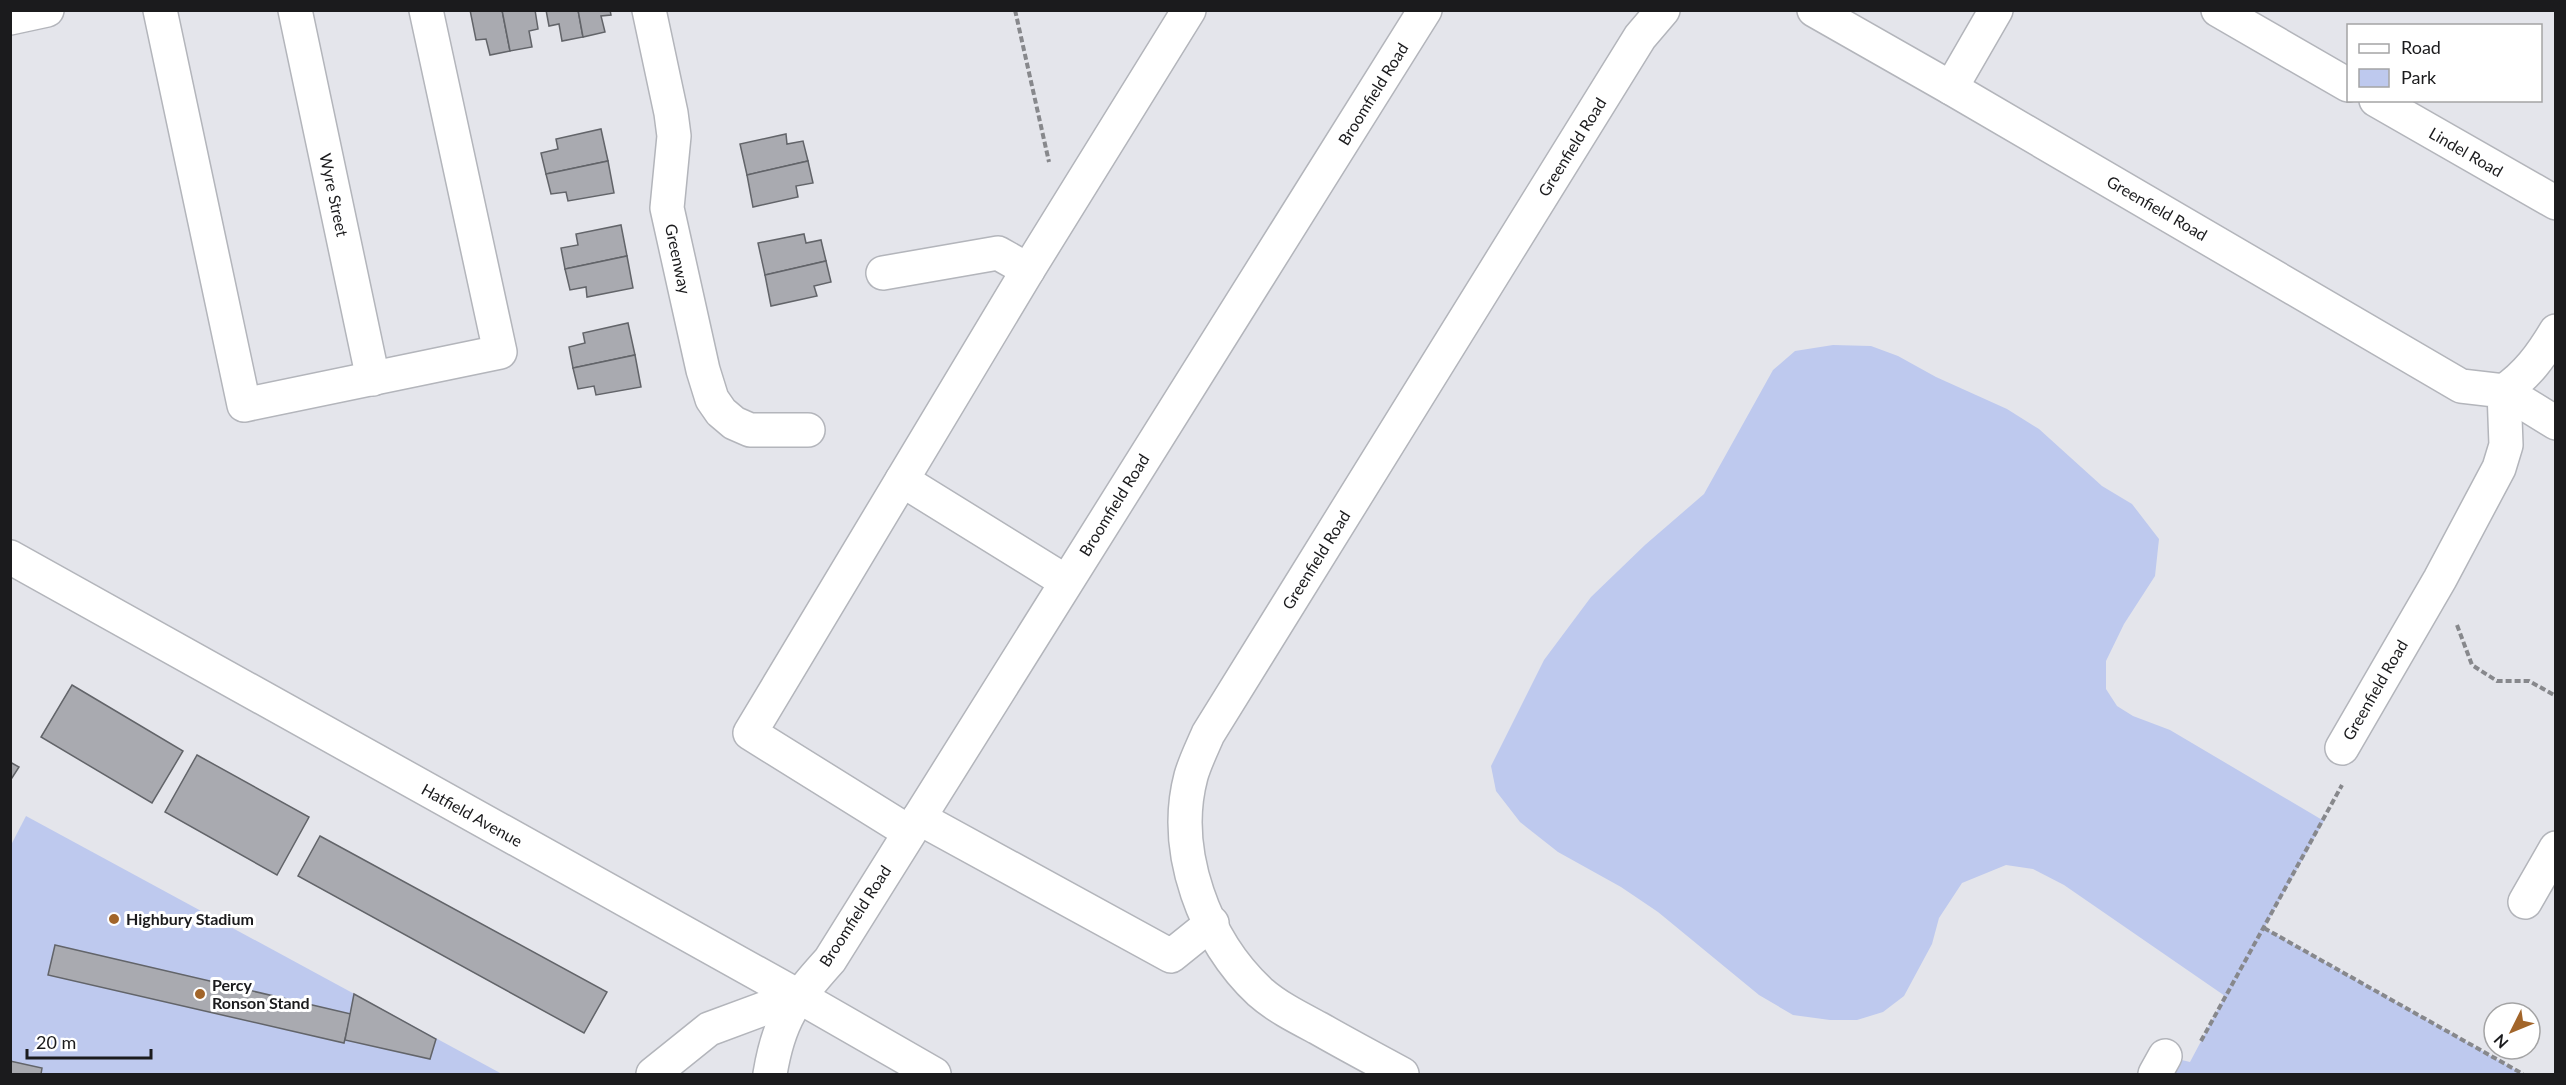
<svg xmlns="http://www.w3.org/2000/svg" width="2566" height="1085" viewBox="0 0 2566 1085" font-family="Lato,sans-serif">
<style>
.green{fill:#bec9ee}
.building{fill:#a9aab0;stroke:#626469;stroke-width:1.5}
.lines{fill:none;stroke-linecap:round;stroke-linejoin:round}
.minor-casing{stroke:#b3b5bb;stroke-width:36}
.path{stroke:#87888c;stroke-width:4;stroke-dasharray:6 3;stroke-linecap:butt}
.minor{stroke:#fff;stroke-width:33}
.poi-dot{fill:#a2652a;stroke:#fff;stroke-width:2}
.labels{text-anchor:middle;stroke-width:6;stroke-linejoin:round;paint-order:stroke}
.street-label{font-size:16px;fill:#1b1b1d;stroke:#fff}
.poi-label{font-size:16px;font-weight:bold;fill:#1b1b1d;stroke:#fff;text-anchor:start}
</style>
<rect width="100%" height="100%" fill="#e4e5eb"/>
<g class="green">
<path d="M1833,345L1871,346L1898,356L1936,377L2007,409L2039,429L2102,486L2132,504L2159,539L2155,576L2124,624L2106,661V689L2117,706L2133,716L2170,730L2324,821L2264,928L2523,1074H2155L2165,1056L2190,1062L2225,996L2064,885L2033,869L2006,865L1962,883L1939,918L1932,944L1904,996L1883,1012L1857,1020H1830L1793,1015L1759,995L1658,912L1621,887L1558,852L1520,822L1496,791L1491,766L1544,660L1591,597L1645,545L1704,494L1773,370L1795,351Z"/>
<path d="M26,816L502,1074H11V845Z"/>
</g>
<g class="building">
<path d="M470,10H502L510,51L490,55L486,39L476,40Z"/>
<path d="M502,10H535L538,29L529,31L532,47L510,51Z"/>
<path d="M546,10H578L583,37L562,41L559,24L549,26Z"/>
<path d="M578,10H610L611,15L601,16L605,32L583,37Z"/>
<path d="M601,129L608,161L546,174L541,153L558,149L556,139Z"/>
<path d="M786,134L787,144L803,141L808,161L747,175L740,144Z"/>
<path d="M608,161L614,193L568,201L566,192L551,194L546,174Z"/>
<path d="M808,161L813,183L796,186L798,197L753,207L747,175Z"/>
<path d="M621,225L627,256L565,269L561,248L578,245L576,234Z"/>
<path d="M804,234L806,243L821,240L826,261L765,275L758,243Z"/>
<path d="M627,256L633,288L587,297L586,287L570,290L565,269Z"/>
<path d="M826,261L831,282L814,286L817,296L771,306L765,275Z"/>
<path d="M628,323L635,355L573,368L569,347L585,343L583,333Z"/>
<path d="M635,355L641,387L596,395L594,386L578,389L573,368Z"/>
<path d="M72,685L183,751L152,803L41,737Z"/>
<path d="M197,755L309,817L277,875L165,812Z"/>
<path d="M10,762L19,767L10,781Z"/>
<path d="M320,836L607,992L584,1033L298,876Z"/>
<path d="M55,945L351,1014L344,1043L48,975Z"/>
<path d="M354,994L436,1039L430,1059L345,1040Z"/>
<path d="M10,1061L42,1068L41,1074H10Z"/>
</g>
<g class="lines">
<g class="minor-casing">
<g id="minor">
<path d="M160,10L244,405L500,352L426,10"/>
<path d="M295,10L373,379"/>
<path d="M649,10L671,113L674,136L667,208L703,370L712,399L721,412L734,423L750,430H808"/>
<path d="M1814,10L1951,88L2461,386L2504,391L2506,445L2499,468L2440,579L2342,748"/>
<path d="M2218,10L2348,85"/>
<path d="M10,18L47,10"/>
<path d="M1951,88L1996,10"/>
<path d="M2376,100L2556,203"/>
<path d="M883,273L998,253L1028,270"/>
<path d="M2556,331C2541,356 2527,375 2504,391L2556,423"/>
<path d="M902,480L1065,581"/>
<path d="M10,557L798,996L934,1074"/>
<path d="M919,818L1171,956L1212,923"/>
<path d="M909,832L750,733L1028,270L1189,10"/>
<path d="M2525,902L2556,848"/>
<path d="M653,1074L709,1029L798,996"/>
<path d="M770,1074C779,1019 794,1000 830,960L1425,10"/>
<path d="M1402,1074C1374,1059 1346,1044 1318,1028C1299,1018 1277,1007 1260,992C1205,941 1171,851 1191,776C1195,762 1202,748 1208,734L1640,37L1663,10"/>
<path d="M2155,1074L2165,1056"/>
</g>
</g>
<g class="path">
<path d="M1015,10L1049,162"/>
<path d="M2457,625L2472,665L2497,681H2529L2556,696"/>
<path d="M2264,928L2523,1074"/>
<path d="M2201,1041L2342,785"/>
</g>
<use href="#minor" class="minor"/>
</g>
<g class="poi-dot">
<circle cx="114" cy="919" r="6"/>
<circle cx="200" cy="994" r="6"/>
</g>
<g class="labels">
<g class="street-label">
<text transform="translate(1373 94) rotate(-58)" y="6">Broomfield Road</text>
<text transform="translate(1572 147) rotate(-58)" y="6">Greenfield Road</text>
<text transform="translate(2466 152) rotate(30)" y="6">Lindel Road</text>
<text transform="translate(334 195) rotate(78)" y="6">Wyre Street</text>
<text transform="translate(2157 208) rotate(30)" y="6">Greenfield Road</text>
<text transform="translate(678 259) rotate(78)" y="6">Greenway</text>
<text transform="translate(1114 505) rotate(-58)" y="6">Broomfield Road</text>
<text transform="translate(1316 560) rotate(-58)" y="6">Greenfield Road</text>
<text transform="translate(2375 690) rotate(-60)" y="6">Greenfield Road</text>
<text transform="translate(472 815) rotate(29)" y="6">Hatfield Avenue</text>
<text transform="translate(855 916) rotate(-57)" y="6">Broomfield Road</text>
</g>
<g class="poi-label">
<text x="126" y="925">Highbury Stadium</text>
<text x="212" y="991">Percy<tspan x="212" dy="18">Ronson Stand</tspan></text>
</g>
</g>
<rect width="2566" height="1085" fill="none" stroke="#1b1b1d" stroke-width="24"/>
<rect x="2347" y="24" width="195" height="78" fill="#ffffff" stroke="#a4a4a5" stroke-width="1.5"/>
<rect x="2359" y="44" width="30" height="9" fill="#ffffff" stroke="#a4a4a5" stroke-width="1.5"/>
<text x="2401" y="54" font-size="18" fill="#1b1b1d">Road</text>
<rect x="2359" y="69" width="30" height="18" fill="#bec9ee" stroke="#a4a4a5" stroke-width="1.5"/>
<text x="2401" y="84" font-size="18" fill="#1b1b1d">Park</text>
<g transform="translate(2512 1031) rotate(227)"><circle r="28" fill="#ffffff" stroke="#a4a4a5" stroke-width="1.5"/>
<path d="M0-4.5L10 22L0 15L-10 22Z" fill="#a2652a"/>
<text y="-9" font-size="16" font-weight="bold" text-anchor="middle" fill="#1b1b1d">N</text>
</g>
<path d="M27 1049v9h124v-9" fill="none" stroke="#1b1b1d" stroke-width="3"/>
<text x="36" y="1049" font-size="18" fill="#1b1b1d" stroke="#ffffff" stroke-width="4.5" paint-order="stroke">20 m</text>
</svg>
